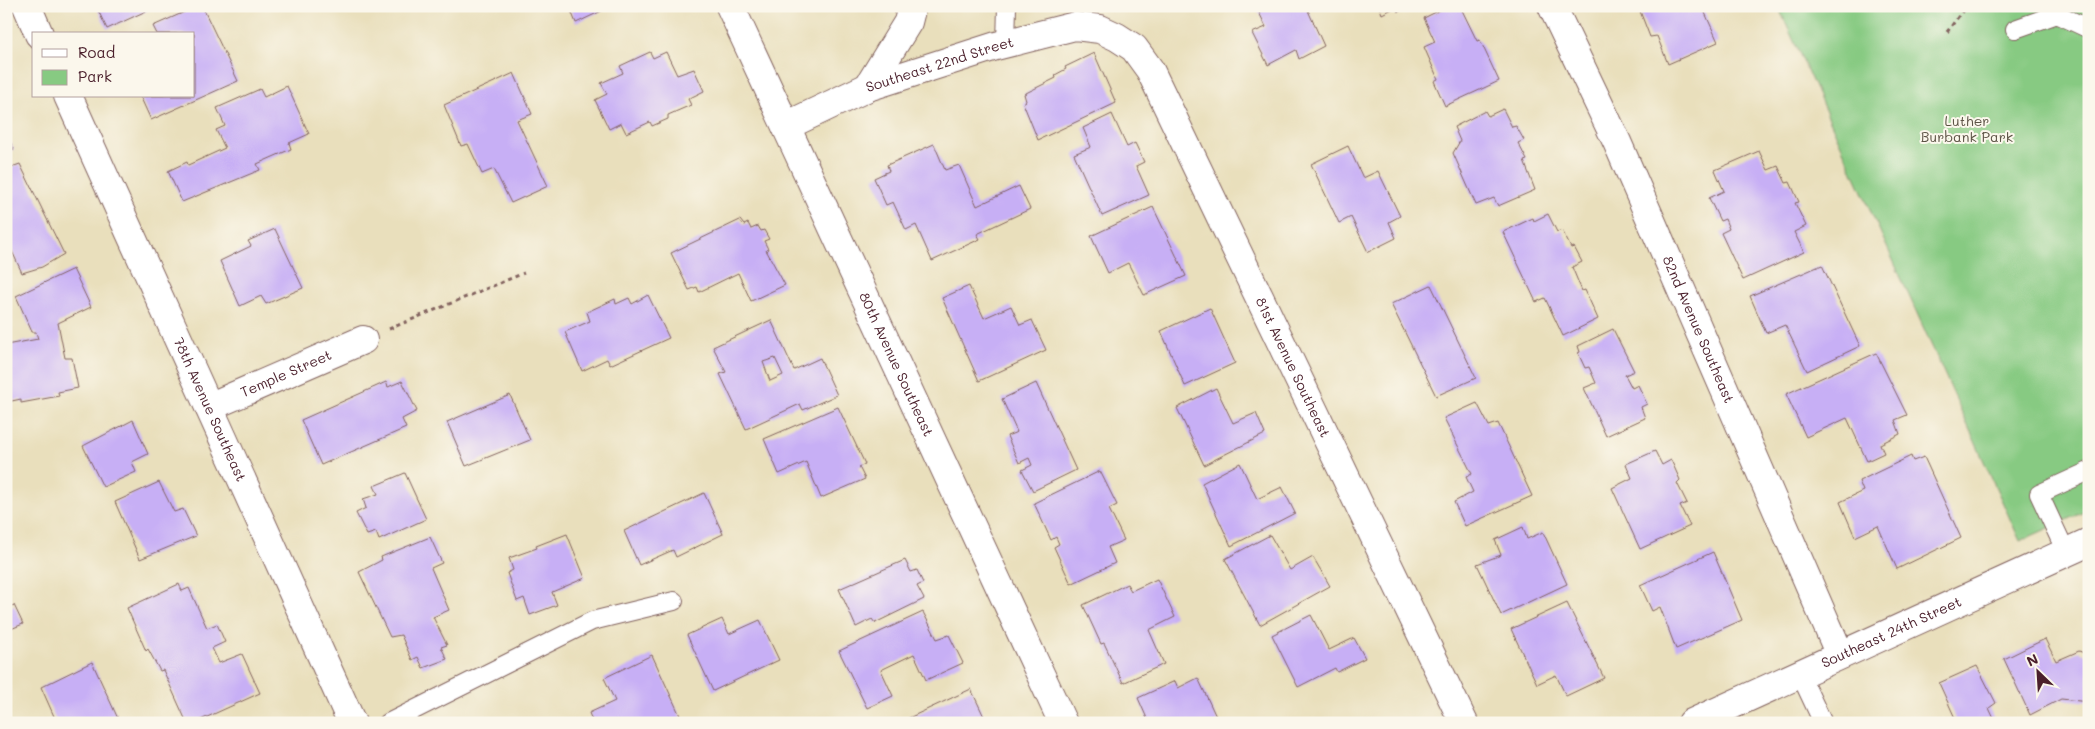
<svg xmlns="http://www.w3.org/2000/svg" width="2095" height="729" viewBox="0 0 2095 729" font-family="Mali,sans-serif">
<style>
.green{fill:#87ca82;stroke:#687456}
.building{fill:#c7aff5;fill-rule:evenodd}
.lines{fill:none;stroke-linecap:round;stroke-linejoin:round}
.lane-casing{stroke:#82625e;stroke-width:20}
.street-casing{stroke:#82625e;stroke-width:30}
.path{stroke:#82625e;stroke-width:3;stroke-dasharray:4 4;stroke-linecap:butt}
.lane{stroke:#fff;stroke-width:18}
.street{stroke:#fff;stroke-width:28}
.labels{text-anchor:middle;stroke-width:4;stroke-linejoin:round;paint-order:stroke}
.street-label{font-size:14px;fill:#4a1f2b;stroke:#fbf7ec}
.park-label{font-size:14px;fill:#5c5245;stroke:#fbf7ec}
</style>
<rect width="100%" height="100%" fill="#fbf7ec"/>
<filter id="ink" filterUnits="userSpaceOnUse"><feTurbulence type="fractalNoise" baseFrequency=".02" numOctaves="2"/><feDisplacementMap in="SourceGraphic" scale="10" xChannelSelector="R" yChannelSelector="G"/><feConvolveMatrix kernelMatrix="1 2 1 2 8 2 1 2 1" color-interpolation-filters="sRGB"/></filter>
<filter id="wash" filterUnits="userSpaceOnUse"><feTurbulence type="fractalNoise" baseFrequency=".0096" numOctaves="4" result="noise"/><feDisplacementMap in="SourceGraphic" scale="20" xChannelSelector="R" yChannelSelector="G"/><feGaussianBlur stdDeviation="1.12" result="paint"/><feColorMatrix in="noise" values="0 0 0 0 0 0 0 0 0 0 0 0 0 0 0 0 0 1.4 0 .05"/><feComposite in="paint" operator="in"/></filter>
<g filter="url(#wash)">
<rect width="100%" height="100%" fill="#e9dfbc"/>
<path class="green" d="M1778,6H2089V510L2020,541Z"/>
<g id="blocks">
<g class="building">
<path d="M96,6H157L107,29Z"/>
<path d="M198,6H202L238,81L151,120L140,96H194V34H157L153,26Z"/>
<path d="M569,6H612L576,23Z"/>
<path d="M1256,6H1306L1324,46L1299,59L1296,50L1268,65L1252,33L1266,27Z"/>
<path d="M1379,6H1412L1398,12L1396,7L1382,14Z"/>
<path d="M1448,6H1460L1477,41L1480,40L1499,81L1445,106L1434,81L1438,79L1424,47L1435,42L1424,18Z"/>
<path d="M1638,6H1702L1718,42L1668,64L1657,36L1650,37Z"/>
<path d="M650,52L653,58L666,52L677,75L694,69L704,91L688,99L691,105L668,115V119L652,126L650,122L626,133L621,123L609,129L595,100L607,94L601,83L623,73L620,66Z"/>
<path d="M1094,53L1116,103L1038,140L1023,103L1026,101L1024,94L1056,78L1055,75L1066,69L1065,67Z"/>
<path d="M514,73L532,114L517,120L548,186L511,203L494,169L482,174L468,144L461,146L444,105Z"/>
<path d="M287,86L309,134L289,143L291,149L257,164L260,170L182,202L168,171L187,162L188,165L225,148L216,130L225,126L217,108L260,89L264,97Z"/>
<path d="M1503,109L1512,127L1516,126L1524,140L1518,143L1527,160L1524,161L1535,190L1498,206L1494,198L1476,205L1453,153L1460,141L1454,127L1485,111L1488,116Z"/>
<path d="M1112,114L1127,147L1135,143L1144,162L1136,166L1149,195L1102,216L1074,154L1091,147L1083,128Z"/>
<path d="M6,134L14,149L6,153Z"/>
<path d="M934,144L945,170L959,165L977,206L1019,186L1030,209L977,234L980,239L932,261L916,225L906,230L893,202L886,205L874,178L889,171L887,165Z"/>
<path d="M1348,146L1363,178L1378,171L1400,216L1389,222L1396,238L1368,252L1351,217L1339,223L1311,164Z"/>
<path d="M1759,151L1768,170L1778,166L1786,183L1790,182L1799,202L1795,203L1806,226L1794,232L1804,252L1743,280L1721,233L1729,229L1725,219L1720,221L1709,198L1724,191L1715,170Z"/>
<path d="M20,164L64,254L42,267L22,273L6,238V169Z"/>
<path d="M1153,207L1186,276L1144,295L1128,263L1108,273L1091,236Z"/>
<path d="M1548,214L1557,232L1562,230L1571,248L1574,247L1582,262L1572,267L1582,291L1585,290L1598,319L1563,336L1545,298L1536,302L1503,232L1533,218L1534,221Z"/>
<path d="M740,220L744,225L748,223L751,229L758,226L761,231L764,230L769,239L764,241L768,249L766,250L785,285L751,301L738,273L699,292L697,287L689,290L671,253Z"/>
<path d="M275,229L303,288L266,304L261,296L240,306L220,261L251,246L248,241Z"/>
<path d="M1822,265L1860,346L1807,371L1785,325L1766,333L1750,296Z"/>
<path d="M73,269L91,307L58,323L65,358H72L78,388L58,392L59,396L21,403V399L7,402L6,345L38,339L36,332H32L16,296Z"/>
<path d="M1431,285L1476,378L1436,396L1391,304Z"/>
<path d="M969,286L984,318L1011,306L1020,325L1032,320L1046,350L979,381L942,298Z"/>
<path d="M648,295L669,338L610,365L607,359L582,371L565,332L590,321L587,312L615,299L616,304L629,298L632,304Z"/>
<path d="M1210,308L1235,363L1185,386L1161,331Z"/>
<path d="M771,320L794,370L820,358L837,395L803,410L800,404L746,429L720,374L726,372L713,347ZM775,358L783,375L770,381L763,362Z"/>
<path d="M1613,329L1634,371L1625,375L1632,388L1638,385L1647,404L1641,407L1645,418L1606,436L1584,388L1596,383L1589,367L1585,368L1578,353L1580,352L1578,346Z"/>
<path d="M1876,353L1907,415L1895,420L1900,434L1880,444L1884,453L1867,461L1847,418L1806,437L1786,394Z"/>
<path d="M402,381L417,411L402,419L406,428L321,465L301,420L386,382L388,387Z"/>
<path d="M1036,383L1076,470L1033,491L1022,470L1032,465L1029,458L1019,463L1007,436L1017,432L1002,399Z"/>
<path d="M1216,388L1233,423L1256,413L1265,434L1204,465L1177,408Z"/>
<path d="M510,395L530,440L466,466L447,422Z"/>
<path d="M1477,403L1489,426L1498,423L1532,496L1465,526L1454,502L1473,492L1466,477L1472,474L1444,418Z"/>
<path d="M838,407L865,464L859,467L865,479L821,498L806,462L779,474L764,439Z"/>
<path d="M133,420L148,454L132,462L136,472L103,487L83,446Z"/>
<path d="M1655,451L1662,465L1671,460L1680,480L1677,483L1687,503L1680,506L1690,526L1640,549L1612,488L1632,478L1626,464Z"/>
<path d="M1911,456L1913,461L1924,457L1961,538L1897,569L1878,526L1855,537L1840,502L1863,491L1859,481Z"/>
<path d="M1240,463L1257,499L1282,487L1295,513L1231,546L1202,483Z"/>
<path d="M1100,471L1117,505L1109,509L1124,540L1108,547L1115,563L1071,584L1054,547L1059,544L1056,537L1051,540L1034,503Z"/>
<path d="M405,473L426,519L379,540L376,532L367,535L356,513L366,508L363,499L378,494L374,486Z"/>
<path d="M159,482L174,512L183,509L196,536L140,559L115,502Z"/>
<path d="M704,493L723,534L676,557L673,550L639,565L624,531Z"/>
<path d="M1523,527L1527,539L1543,532L1567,584L1501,615L1477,564L1501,555L1495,540Z"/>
<path d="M567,534L585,578L552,592L557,605L530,615L524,598L517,601L507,573L513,570L509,558L537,548L536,546Z"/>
<path d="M1270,535L1290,570L1313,557L1330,586L1260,625L1225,559Z"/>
<path d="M430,537L442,563L431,568L449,610L433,617L447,645L441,647L447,659L423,668L418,657L412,660L401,635L390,637L359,572L382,560L381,557Z"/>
<path d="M1713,552L1742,620L1676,649L1660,607L1652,611L1640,585Z"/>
<path d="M905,560L911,572L917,570L923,583L917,586L924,599L875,623L872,619L856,627L839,589Z"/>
<path d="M1157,579L1175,617L1149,630L1164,664L1123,683L1104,643L1101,644L1083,605L1127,584L1131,591Z"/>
<path d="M179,584L182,591L189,588L207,628L217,624L225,642L212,648L219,663L242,654L260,693L194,723H187L163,670L160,671L148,649L146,651L127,608Z"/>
<path d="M1567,603L1604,678L1566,696L1556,675L1537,684L1511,629Z"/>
<path d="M14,605L23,624L6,631V608Z"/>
<path d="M923,612L937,639L949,635L963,663L926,680L914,654L881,670L893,696L867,708L839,651Z"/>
<path d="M1311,615L1329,650L1354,638L1365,658L1337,672L1335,668L1298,687L1272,635Z"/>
<path d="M722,619L729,634L760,620L779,660L713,691L687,635Z"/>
<path d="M2045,639L2056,661L2079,651L2089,655V702L2061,699L2030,715L2004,659Z"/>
<path d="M652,655L682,720L677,723H593L589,713L615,701L604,678Z"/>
<path d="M92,662L120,723H57L41,687Z"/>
<path d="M1977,666L1996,703L1989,708L1996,723H1945L1955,718L1939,683Z"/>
<path d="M1198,678L1219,723H1149L1138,698L1175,681L1178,688Z"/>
<path d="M971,689L987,723H898Z"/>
</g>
</g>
</g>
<g filter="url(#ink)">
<use href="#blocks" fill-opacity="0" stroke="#82625e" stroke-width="1"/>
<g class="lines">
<g class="lane-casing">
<g id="lane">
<path d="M2015,29L2057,14L2089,29"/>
<path d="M1006,43L1007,6"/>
<path d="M2066,552L2039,494L2089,471"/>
<path d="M1800,674L1823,723"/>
<path d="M388,723L592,621L674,601"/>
</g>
</g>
<g class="street-casing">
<g id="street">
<path d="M27,6L39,34"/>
<path id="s1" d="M730,6L1063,723"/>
<path id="s2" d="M1552,6L1617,142L1840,655"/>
<path d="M868,87L908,22L912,6"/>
<path id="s3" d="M68,96L352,723"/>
<path id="s4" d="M786,126L868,87L996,46L1075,26L1100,29L1117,37L1134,48L1150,70L1464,723"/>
<path id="s5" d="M209,407L363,340"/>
<path id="s6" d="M1692,723L2089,542"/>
</g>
</g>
<g class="path">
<path d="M1947,32L1966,6"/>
<path d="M389,329L524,273"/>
</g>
<use href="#lane" class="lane"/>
<use href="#street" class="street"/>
</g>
</g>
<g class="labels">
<g class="street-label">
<text dy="5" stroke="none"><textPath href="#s4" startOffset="166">Southeast 22nd Street</textPath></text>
<text dy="5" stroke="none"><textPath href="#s2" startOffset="355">82nd Avenue Southeast</textPath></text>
<text dy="5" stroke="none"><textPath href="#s1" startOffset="395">80th Avenue Southeast</textPath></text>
<text dy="5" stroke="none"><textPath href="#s4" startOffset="728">81st Avenue Southeast</textPath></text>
<text dy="5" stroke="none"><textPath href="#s5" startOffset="84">Temple Street</textPath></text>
<text dy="5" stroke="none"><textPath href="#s3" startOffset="344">78th Avenue Southeast</textPath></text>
<text dy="5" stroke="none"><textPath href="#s6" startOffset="219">Southeast 24th Street</textPath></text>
</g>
<g class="park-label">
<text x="1967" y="126">Luther<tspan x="1967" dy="16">Burbank Park</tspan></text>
</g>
</g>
<rect width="2095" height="729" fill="none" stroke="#fbf7ec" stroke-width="25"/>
<rect x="32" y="32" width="162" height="65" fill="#fbf7ec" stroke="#b4a19f"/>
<rect x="42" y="49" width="25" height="8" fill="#ffffff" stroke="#b4a19f"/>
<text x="78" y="58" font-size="15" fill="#4a1f2b">Road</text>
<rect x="42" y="70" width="25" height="15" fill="#87ca82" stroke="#b4a19f"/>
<text x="78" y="82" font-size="15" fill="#4a1f2b">Park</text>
<g transform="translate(2038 672) rotate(335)" stroke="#fbf7ec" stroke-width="4" paint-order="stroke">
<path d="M0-4L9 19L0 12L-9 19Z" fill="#4a1f2b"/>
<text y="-8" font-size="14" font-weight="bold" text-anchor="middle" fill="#4a1f2b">N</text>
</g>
</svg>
